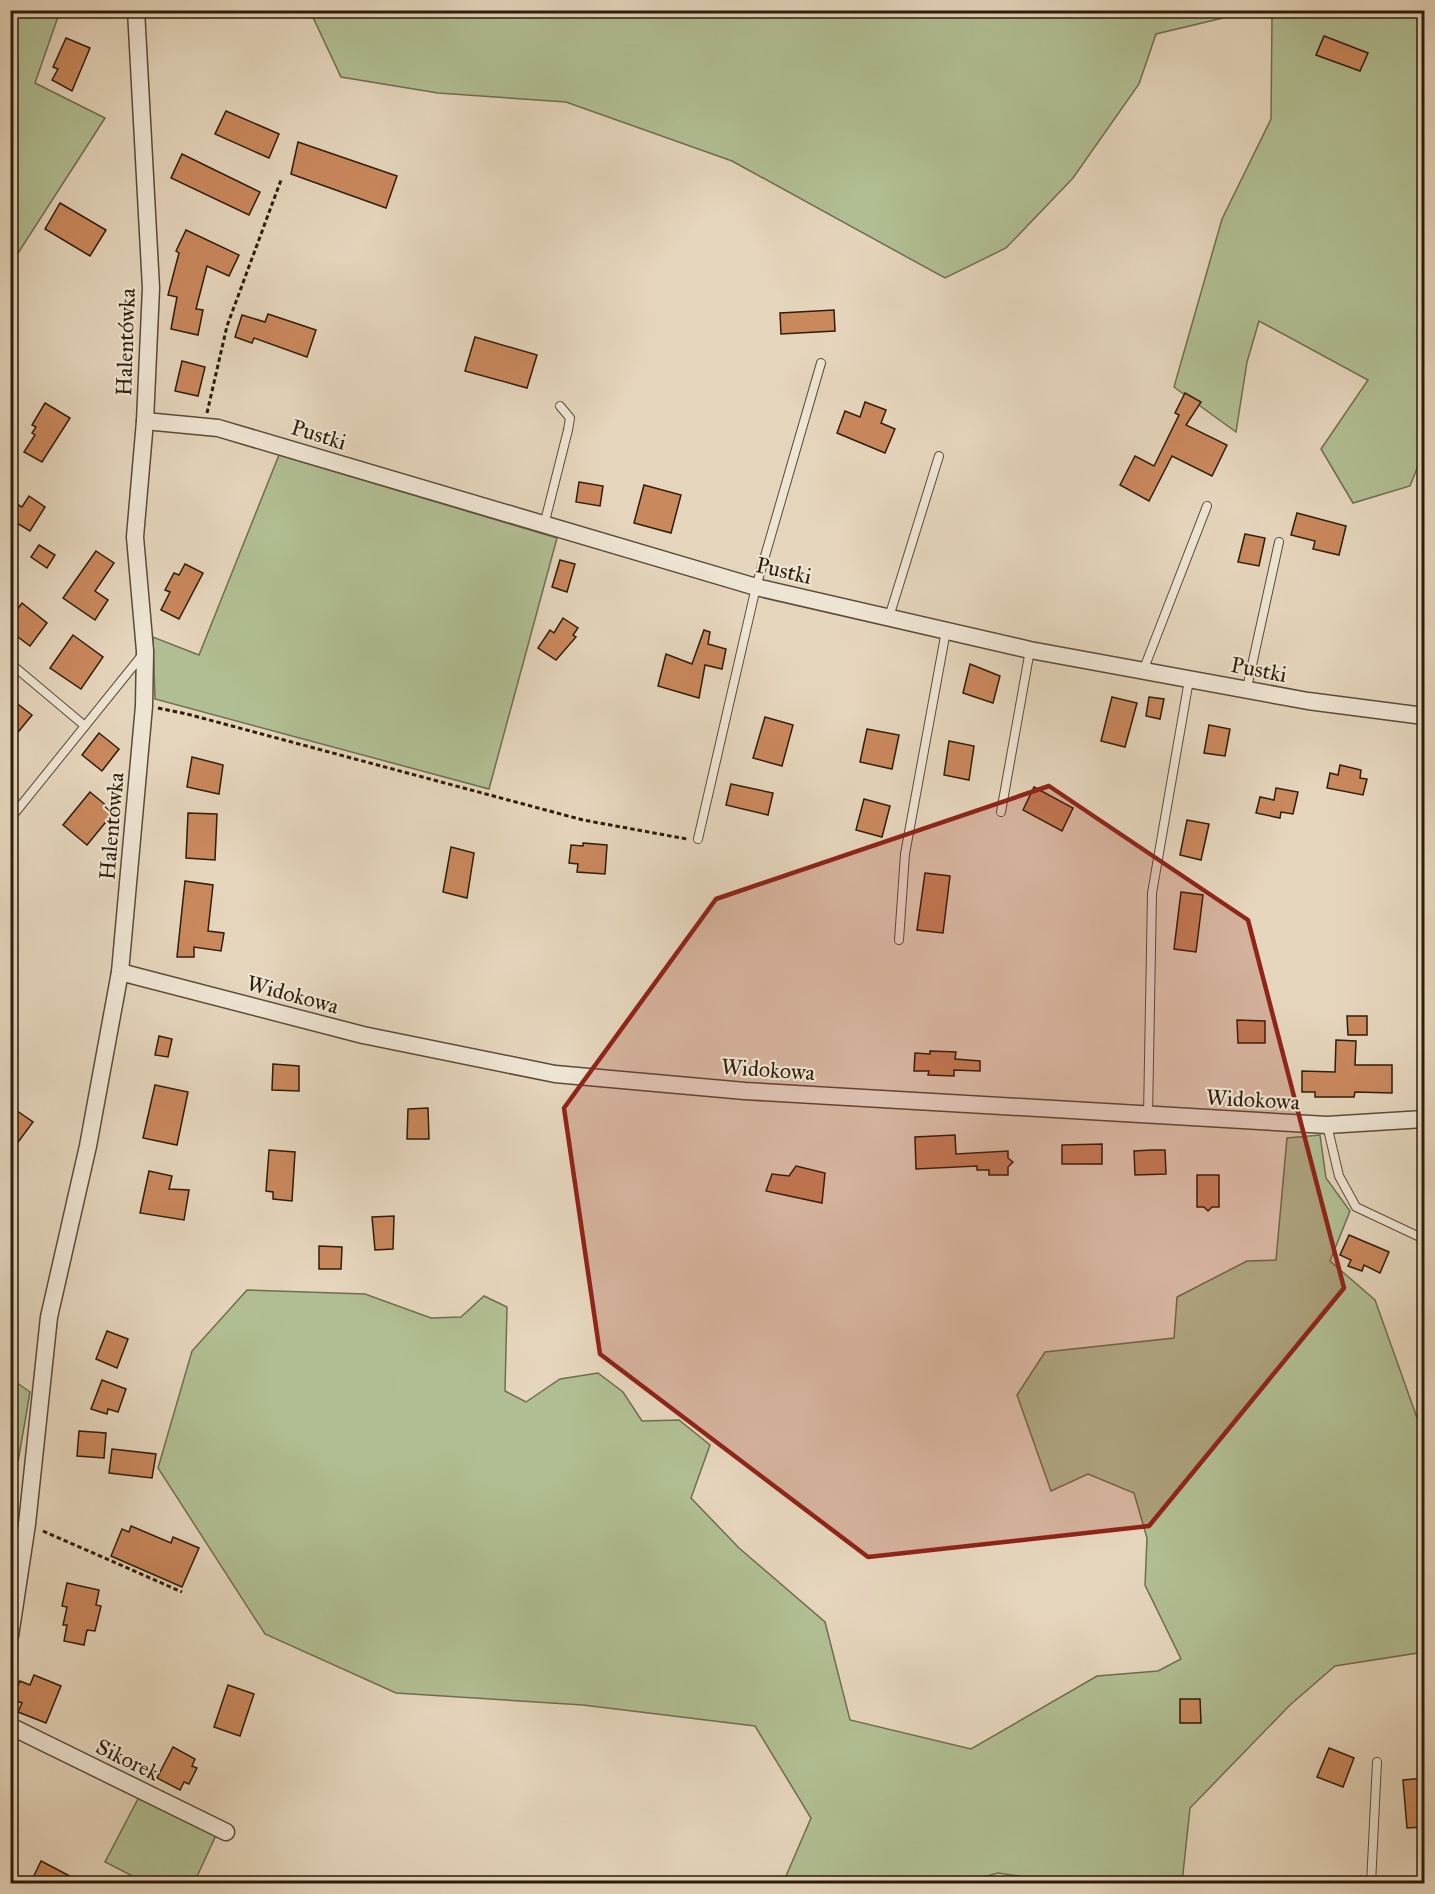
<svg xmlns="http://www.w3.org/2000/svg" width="1435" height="1894" viewBox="0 0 1435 1894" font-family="'IM FELL Great Primer',serif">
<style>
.green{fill:#b1be93;stroke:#6f6e4e;stroke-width:1.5}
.building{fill:#ca885d;stroke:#2d1d09;stroke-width:1.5}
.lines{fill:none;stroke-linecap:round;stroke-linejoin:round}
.lane-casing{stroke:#5b4b36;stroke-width:10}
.street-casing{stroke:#5b4b36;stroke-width:19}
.path{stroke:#2d1d09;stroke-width:3;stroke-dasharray:4.5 3;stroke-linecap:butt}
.lane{stroke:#eee4d3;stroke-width:8}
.street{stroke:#eee4d3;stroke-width:16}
.marked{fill:#8f2418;fill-opacity:0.2;stroke:#8f2418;stroke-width:4.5;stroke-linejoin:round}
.labels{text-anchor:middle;stroke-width:4.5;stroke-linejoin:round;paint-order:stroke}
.street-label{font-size:22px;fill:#2d1d09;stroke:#eee4d3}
</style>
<rect width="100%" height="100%" fill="#e5d5bc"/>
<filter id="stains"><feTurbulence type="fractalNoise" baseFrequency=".00333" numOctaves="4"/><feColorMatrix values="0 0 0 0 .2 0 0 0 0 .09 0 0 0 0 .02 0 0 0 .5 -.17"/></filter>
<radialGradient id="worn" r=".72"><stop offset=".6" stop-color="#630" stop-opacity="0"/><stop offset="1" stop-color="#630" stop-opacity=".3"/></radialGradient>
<g class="green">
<path d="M11,10L60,11L35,83L105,118L11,264Z"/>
<path d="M310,11H1424V451L1410,486L1353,503L1321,449L1368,380L1259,321L1247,362L1236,432L1174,387L1222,219L1271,119L1272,18L1244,13L1156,34L1139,84L1073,178L1006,248L945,278L732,161L566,102L438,93L341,77Z"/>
<path d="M279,455L557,538L489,789L155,699L153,637L199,655Z"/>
<path d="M1320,1135L1326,1178L1350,1211L1330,1261L1375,1300L1421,1429L1424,1428V1652L1335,1666L1290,1705L1190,1808L1182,1883L1071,1884L998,1873L963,1883H783L811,1818L755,1726L583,1705L396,1693L265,1634L158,1468L192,1351L247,1290L365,1294L431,1318L461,1317L484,1296L507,1307L505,1391L526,1402L560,1379L598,1373L623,1392L642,1421L679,1420L710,1445L691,1498L739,1548L825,1622L850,1720L971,1749L1097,1676L1158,1671L1181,1659L1145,1585L1147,1538L1134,1493L1088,1474L1051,1491L1017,1395L1045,1352L1174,1338L1177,1297L1247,1261L1276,1260L1287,1138Z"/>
<path d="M10,1378L30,1392L18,1462L11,1456Z"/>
<path d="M139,1797L216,1835L194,1883H146L105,1862Z"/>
</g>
<g class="building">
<path d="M1324,36L1368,53L1360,71L1316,55Z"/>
<path d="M66,38L90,48L72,91L52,80L58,69L53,67Z"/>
<path d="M226,111L279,134L269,158L215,134Z"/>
<path d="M298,142L397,176L386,208L291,174Z"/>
<path d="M182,154L260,192L249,215L171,178Z"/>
<path d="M60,203L106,230L90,256L45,229Z"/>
<path d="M186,230L239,255L229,276L207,266L196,309L203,310L198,335L171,329L177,297L168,295L179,253L176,251Z"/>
<path d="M834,310L835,331L781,334L780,313Z"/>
<path d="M268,314L316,330L307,357L254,338L252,343L235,337L242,315L265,322Z"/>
<path d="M475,337L537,355L527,388L465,371Z"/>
<path d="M182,361L205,367L198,396L175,391Z"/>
<path d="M1185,393L1201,402L1186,425L1227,445L1212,476L1172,456L1149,501L1120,485L1135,456L1154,466L1179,415L1175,413Z"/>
<path d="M865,402L886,410L881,423L895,429L885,453L837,433L845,411L860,417Z"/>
<path d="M45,403L70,418L42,462L24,452L35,435L32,433L36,427L32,425Z"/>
<path d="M579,482L603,486L600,506L576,502Z"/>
<path d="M644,485L681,495L671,533L634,523Z"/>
<path d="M29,496L45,507L30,531L10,519V510L15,503L22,507Z"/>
<path d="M1297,513L1346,526L1339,555L1313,549L1315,541L1291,535Z"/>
<path d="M1245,534L1265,538L1259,566L1238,562Z"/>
<path d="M39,545L55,555L47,568L31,557Z"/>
<path d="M96,551L114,563L95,591L108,600L95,620L63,598Z"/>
<path d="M560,560L575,564L567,592L552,587Z"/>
<path d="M185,564L203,573L179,619L161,610L170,592L165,590L174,573L179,575Z"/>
<path d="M22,603L47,623L30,646L10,631V619Z"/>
<path d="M563,618L578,628L573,635L576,637L556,660L538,648L550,630L554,633Z"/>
<path d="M704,630L710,632L708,644L726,649L722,669L705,665L699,698L658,686L666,654L692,664Z"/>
<path d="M73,635L103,657L81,689L50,668Z"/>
<path d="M970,664L1000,676L993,703L963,693Z"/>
<path d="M1112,697L1137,703L1125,747L1101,741Z"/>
<path d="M1149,697L1164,699L1160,719L1146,716Z"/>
<path d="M10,698L32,715L10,742Z"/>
<path d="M765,717L793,725L782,766L753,758Z"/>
<path d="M1209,725L1230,729L1225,756L1204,753Z"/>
<path d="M867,729L899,735L892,769L860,762Z"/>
<path d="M99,733L119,749L102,771L82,755Z"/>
<path d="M949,741L974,746L969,780L944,775Z"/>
<path d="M192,757L223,765L219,794L187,787Z"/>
<path d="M1340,765L1361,770L1360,778L1367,779L1363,795L1327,788L1330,773L1338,775Z"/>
<path d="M731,784L773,793L768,815L726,805Z"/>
<path d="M1034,787L1073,808L1062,831L1023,810Z"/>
<path d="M1276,788L1298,792L1293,814L1281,812L1280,818L1256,813L1260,797L1274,800Z"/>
<path d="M90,792L114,812L87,845L63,825Z"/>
<path d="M864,799L890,806L882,837L856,830Z"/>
<path d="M188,813L217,814L215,860L186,858Z"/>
<path d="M1187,820L1209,824L1201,860L1180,855Z"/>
<path d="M583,843L607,845L605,874L577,872L578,864L569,863L571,845L583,846Z"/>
<path d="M451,847L474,853L467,898L443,892Z"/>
<path d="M925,873L950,876L943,933L917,930Z"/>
<path d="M185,881L213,885L208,931L224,933L221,951L194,947V957H177Z"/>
<path d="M1181,892L1203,895L1196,952L1174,949Z"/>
<path d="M1347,1016H1367V1035H1348Z"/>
<path d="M1237,1020L1265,1021V1043H1238Z"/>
<path d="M159,1036L172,1039L168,1057L155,1055Z"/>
<path d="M1336,1040L1356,1041L1355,1065H1392V1093L1355,1092L1354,1097H1315V1092H1302V1071L1335,1072Z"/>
<path d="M930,1051L956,1052L955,1059L980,1061V1071L954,1070V1076L928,1075L929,1071H914L915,1053L930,1054Z"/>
<path d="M273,1064L299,1066V1091L272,1090Z"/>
<path d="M155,1085L188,1092L177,1145L143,1138Z"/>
<path d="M10,1106L33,1122L10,1153Z"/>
<path d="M428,1108L429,1139H407L408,1109Z"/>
<path d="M955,1135L956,1154L1008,1151V1158L1013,1162L1008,1167V1175H989V1170H977V1166L916,1169L915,1137Z"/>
<path d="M1102,1144V1164H1062V1145Z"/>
<path d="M269,1150L295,1152L292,1201L273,1199V1192L266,1191Z"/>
<path d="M1152,1150H1165L1166,1174L1135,1175L1134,1151Z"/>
<path d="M796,1166L825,1173L822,1203L766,1191L772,1174L789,1176Z"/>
<path d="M149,1171L172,1176L169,1189L189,1190L184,1220L140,1213Z"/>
<path d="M1197,1175H1219V1207H1212L1208,1211L1204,1207H1197Z"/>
<path d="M394,1216L393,1249L375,1250L372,1217Z"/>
<path d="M1349,1235L1389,1252L1380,1273L1364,1265L1362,1271L1348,1266L1351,1260L1340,1255Z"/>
<path d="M319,1246L342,1247L341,1269H319Z"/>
<path d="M107,1331L128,1339L117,1368L96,1359Z"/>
<path d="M102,1380L126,1389L118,1412L108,1409L107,1414L91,1409Z"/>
<path d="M79,1431L106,1433L104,1458L77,1456Z"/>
<path d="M112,1449L156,1454L152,1478L109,1473Z"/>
<path d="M131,1526L171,1543L173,1537L199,1548L182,1587L111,1556L122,1529L129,1532Z"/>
<path d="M67,1583L99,1590L96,1605L101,1606L95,1631L87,1630L84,1645L64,1641L67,1625H63L67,1607L62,1606Z"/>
<path d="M34,1675L61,1686L46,1723L18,1712L22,1703L12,1699L20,1681L30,1685Z"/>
<path d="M228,1685L254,1694L240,1736L214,1727Z"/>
<path d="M1180,1699H1200L1201,1723H1180Z"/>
<path d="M173,1747L195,1759L192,1766L197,1768L189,1784L184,1782L180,1790L157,1778Z"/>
<path d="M1329,1748L1354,1758L1343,1787L1317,1777Z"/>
<path d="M1425,1778V1827L1407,1828L1403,1780Z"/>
<path d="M41,1861L85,1884H30Z"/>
</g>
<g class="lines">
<g class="lane-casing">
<g id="lane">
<path d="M544,525L568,430L570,418L560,406"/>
<path d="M889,617L939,456"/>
<path d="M10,663L85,726"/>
<path d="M1143,671L1207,506"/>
<path d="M1247,688L1279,542"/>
<path d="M1001,812L1030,650"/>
<path d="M10,819L143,654"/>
<path d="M698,839L756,587L821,363"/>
<path d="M899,940L905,854L946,631"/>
<path d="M1148,1116L1152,893L1189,680"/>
<path d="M1327,1125L1339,1176L1356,1207L1424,1239"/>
<path d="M1371,1884L1377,1762"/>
</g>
</g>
<g class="street-casing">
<g id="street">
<path d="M145,421L218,428L756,587L1030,650L1308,701L1424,716"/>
<path d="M120,972L363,1035L555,1074L745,1091L1327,1125L1424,1119"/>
<path d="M10,1636L27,1524L49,1317L88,1146L120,972L144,706L145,651L135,537L145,421L151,288L136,10"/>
<path d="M10,1726L226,1832"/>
</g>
</g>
<g class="path">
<path d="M207,413L227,326L281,180"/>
<path d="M158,708L187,714L583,820L687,839"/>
<path d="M43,1531L182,1592"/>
</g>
<use href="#lane" class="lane"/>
<use href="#street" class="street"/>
</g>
<path class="marked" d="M1049,786L1248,920L1344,1288L1149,1526L868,1557L600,1354L564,1108L716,899Z"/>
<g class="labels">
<g class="street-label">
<text transform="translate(125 342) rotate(-88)" y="8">Halentówka</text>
<text transform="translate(319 434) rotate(17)" y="8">Pustki</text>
<text transform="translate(784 570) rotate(13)" y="8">Pustki</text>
<text transform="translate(1259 669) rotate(11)" y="8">Pustki</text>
<text transform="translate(111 826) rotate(-85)" y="8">Halentówka</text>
<text transform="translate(293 994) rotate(15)" y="8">Widokowa</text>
<text transform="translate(768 1069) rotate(4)" y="8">Widokowa</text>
<text transform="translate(1253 1099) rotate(3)" y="8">Widokowa</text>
<text transform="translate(128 1759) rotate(26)" y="8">Sikorek</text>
</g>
</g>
<rect width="1435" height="1894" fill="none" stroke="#e5d5bc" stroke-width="36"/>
<rect x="12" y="12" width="1411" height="1870" fill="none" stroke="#2d1d09" stroke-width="3"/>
<rect x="18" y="18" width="1399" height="1858" fill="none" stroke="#2d1d09" stroke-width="1.5"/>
<rect width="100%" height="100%" filter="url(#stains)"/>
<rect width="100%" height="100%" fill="url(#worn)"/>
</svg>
